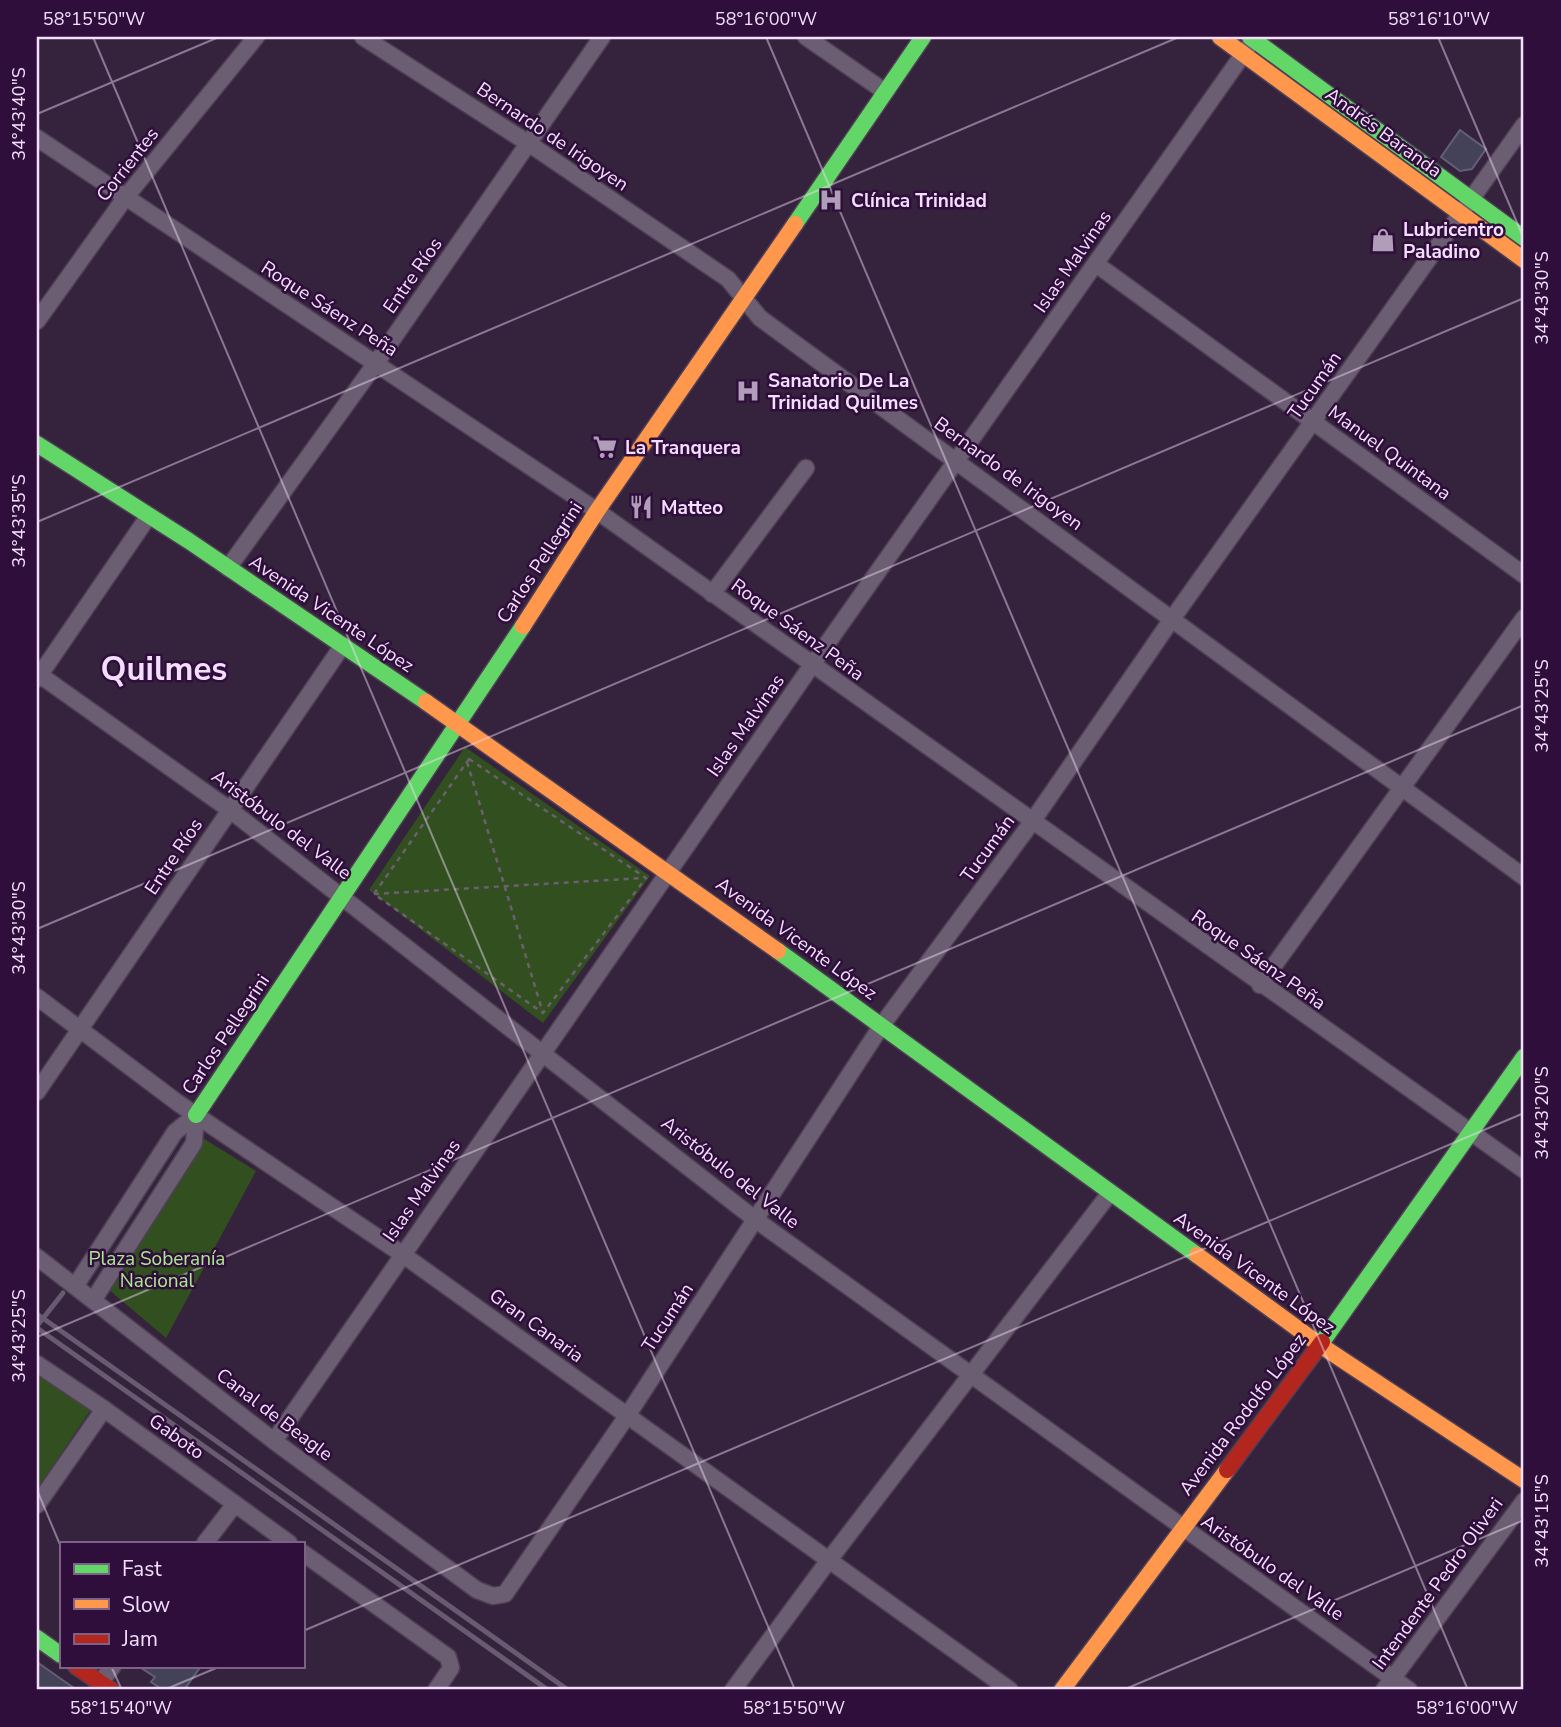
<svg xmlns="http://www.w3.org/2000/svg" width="1561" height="1727" viewBox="0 0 1561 1727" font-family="'Nunito Sans',sans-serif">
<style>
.green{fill:#32501f}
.building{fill:#434259;stroke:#616075;stroke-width:2}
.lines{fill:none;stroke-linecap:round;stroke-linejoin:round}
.street-casing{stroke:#4f3f55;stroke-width:19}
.fast-casing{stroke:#4f3f55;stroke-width:19}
.slow-casing{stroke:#4f3f55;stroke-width:19}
.jam-casing{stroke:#4f3f55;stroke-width:19}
.path{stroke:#6c5f71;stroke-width:2.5;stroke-dasharray:5 5;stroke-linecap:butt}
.street{stroke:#6c5e72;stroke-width:16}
.fast{stroke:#63d668;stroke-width:16}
.slow{stroke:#ff974d;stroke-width:16}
.jam{stroke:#b3261e;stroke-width:16}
.rail{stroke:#695b6f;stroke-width:5}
.ticks{fill:none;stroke:#f3dffc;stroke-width:2;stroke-opacity:0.45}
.labels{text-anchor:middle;stroke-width:5;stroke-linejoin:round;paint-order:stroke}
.street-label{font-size:19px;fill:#f3dffc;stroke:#2f0e3b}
.poi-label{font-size:19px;font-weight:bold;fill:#f3dffc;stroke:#2f0e3b;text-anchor:start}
.park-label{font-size:19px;fill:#adea8e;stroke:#2f0e3b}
.town-label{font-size:33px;font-weight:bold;fill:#f3dffc;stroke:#2f0e3b}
.neatline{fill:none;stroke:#f3dffc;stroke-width:2.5}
.ticks-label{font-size:18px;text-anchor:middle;fill:#f3dffc}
</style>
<rect width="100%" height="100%" fill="#35223c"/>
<g class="green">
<path d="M465,747L650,876L543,1023L369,890Z"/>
<path d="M193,1132L256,1171L166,1338L102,1284Z"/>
<path d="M37,1369L94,1405L37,1489Z"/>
</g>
<g class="building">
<path d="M1460,130L1486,149L1472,169L1460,171L1441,157Z"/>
<path d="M37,1662L61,1679L77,1690H37Z"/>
<path d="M138,1666H201L184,1690H163L151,1682L155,1677Z"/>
</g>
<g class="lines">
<g class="street-casing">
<g id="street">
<path d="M363,37L528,143L728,279L760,318L1524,877"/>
<path d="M806,37L884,91"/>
<path d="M37,138L597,511L1524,1170"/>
<path d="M1096,264L1524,575"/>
<path d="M37,321L125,198L256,37"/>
<path d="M228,568L376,363L602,37"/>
<path d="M712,594L806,468"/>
<path d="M37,673L230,810L756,1220L1409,1690"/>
<path d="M37,679L148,517"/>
<path d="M1260,985L1524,618"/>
<path d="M37,997L178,1103L402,1254L1010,1690"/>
<path d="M37,1092L343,645"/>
<path d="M37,1257L274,1441L477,1590L493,1596L505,1594L627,1416L882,1025L1032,822L1172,619L1524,125"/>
<path d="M76,1285L175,1132L196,1115"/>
<path d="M94,1299L194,1143L196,1115"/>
<path d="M37,1364L104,1409L289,1543"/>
<path d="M274,1441L812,665L1249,46"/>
<path d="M37,1505L104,1409"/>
<path d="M205,1543L235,1504"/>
<path d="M303,1553L448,1657L451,1668L436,1690"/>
<path d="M100,1683L113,1666"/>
<path d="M733,1690L829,1560L1110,1193"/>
<path d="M1384,1690L1524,1501"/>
</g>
</g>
<g class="fast-casing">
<g id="fast">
<path d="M1250,37L1524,238"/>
<path d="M795,224L923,37"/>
<path d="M37,444L189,541L426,702"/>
<path d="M778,951L1197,1255"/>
<path d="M196,1115L523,626"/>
<path d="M1322,1342L1524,1057"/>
<path d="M37,1638L61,1655"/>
</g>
</g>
<g class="slow-casing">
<g id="slow">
<path d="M1220,37L1524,260"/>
<path d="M523,626L597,511L795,224"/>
<path d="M426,702L778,951"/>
<path d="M1197,1255L1320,1345L1524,1480"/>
<path d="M1062,1690L1227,1470"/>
</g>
</g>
<g class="jam-casing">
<g id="jam">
<path d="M1227,1470L1322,1342"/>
<path d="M76,1666L111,1690"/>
</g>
</g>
<g class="path">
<path d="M469,759L646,878L543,1013L374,894Z"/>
<path d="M467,762L543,1013"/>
<path d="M374,894L643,878"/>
</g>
<use href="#street" class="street"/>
<use href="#fast" class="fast"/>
<use href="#slow" class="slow"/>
<use href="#jam" class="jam"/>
<g class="rail">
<path d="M37,1314L568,1690"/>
<path d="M37,1326L63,1293"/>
<path d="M37,1328L548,1690"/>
</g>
</g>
<path class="ticks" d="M93,37L795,1690M766,37L1468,1690M1438,37L1524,239M37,114L219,37M37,522L1179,37M37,929L1524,298M37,1337L1524,705M37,1490L61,1547M303,1631L1524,1113M111,1666L122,1690M164,1690L221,1666M1123,1690L1524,1520"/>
<defs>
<g id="hospital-bare" transform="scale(1.89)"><path d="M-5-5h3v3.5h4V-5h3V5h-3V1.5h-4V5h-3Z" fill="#b09db9" stroke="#2f0e3b" stroke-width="2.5" paint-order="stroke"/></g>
<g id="shop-bare" transform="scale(1.89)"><path d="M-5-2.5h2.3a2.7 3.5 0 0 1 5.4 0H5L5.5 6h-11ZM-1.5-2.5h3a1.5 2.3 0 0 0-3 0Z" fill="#b09db9" stroke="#2f0e3b" stroke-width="2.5" paint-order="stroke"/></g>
<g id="supermarket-bare" transform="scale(1.89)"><path d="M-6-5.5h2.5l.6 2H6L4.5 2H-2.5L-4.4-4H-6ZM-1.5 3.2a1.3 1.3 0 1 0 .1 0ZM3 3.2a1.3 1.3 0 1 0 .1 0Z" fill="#b09db9" stroke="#2f0e3b" stroke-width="2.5" paint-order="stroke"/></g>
<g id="restaurant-bare" transform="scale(1.89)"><path d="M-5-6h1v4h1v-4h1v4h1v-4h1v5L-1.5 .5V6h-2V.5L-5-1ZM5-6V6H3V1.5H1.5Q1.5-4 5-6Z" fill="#b09db9" stroke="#2f0e3b" stroke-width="2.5" paint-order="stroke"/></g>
</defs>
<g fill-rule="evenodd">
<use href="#hospital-bare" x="831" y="200"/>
<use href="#shop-bare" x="1383" y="240"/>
<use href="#hospital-bare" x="748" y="391"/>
<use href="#supermarket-bare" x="605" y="447"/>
<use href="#restaurant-bare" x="641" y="507"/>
</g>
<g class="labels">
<g class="street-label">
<text transform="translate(1384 132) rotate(36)" y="7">Andrés Baranda</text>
<text transform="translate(553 136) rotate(34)" y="7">Bernardo de Irigoyen</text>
<text transform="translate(127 164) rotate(-52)" y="7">Corrientes</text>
<text transform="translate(1072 261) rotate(-55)" y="7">Islas Malvinas</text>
<text transform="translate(412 275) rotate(-55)" y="7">Entre Ríos</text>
<text transform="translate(330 308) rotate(33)" y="7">Roque Sáenz Peña</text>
<text transform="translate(1314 385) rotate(-55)" y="7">Tucumán</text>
<text transform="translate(1390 452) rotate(36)" y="7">Manuel Quintana</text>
<text transform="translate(1009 473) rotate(36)" y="7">Bernardo de Irigoyen</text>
<text transform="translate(539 562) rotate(-57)" y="7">Carlos Pellegrini</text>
<text transform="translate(332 613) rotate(34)" y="7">Avenida Vicente López</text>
<text transform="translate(798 629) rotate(36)" y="7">Roque Sáenz Peña</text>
<text transform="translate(745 725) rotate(-55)" y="7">Islas Malvinas</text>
<text transform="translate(282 824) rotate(37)" y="7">Aristóbulo del Valle</text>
<text transform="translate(987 848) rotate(-54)" y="7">Tucumán</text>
<text transform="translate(173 856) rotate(-56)" y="7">Entre Ríos</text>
<text transform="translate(797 938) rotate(36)" y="7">Avenida Vicente López</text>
<text transform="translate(1259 959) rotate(35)" y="7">Roque Sáenz Peña</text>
<text transform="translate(225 1034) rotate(-56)" y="7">Carlos Pellegrini</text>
<text transform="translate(731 1172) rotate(38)" y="7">Aristóbulo del Valle</text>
<text transform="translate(421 1190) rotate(-55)" y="7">Islas Malvinas</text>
<text transform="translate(1255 1272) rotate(36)" y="7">Avenida Vicente López</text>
<text transform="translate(667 1317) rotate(-57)" y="7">Tucumán</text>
<text transform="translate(537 1325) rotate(36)" y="7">Gran Canaria</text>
<text transform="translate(275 1414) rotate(37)" y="7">Canal de Beagle</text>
<text transform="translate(1242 1414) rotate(-53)" y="7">Avenida Rodolfo López</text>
<text transform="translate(177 1436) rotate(36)" y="7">Gaboto</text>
<text transform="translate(1273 1567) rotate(35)" y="7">Aristóbulo del Valle</text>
<text transform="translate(1437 1583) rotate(-54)" y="7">Intendente Pedro Oliveri</text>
</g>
<g class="poi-label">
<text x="851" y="207">Clínica Trinidad</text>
<text x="1403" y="236">Lubricentro<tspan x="1403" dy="22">Paladino</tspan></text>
<text x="768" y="387">Sanatorio De La<tspan x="768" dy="22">Trinidad Quilmes</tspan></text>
<text x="625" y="454">La Tranquera</text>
<text x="661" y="514">Matteo</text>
</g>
<g class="park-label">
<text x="157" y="1265">Plaza Soberanía<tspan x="157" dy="22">Nacional</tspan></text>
</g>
<g class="town-label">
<text x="164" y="680">Quilmes</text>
</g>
</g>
<rect width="1561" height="1727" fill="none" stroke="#2f0e3b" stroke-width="77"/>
<rect x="60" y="1542" width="245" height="126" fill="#2f0e3b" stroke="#7d6288" stroke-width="2"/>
<rect x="74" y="1564" width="35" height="10" fill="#63d668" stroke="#7d6288" stroke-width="2"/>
<text x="122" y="1576" font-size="21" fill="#f3dffc">Fast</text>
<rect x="74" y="1599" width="35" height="10" fill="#ff974d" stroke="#7d6288" stroke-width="2"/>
<text x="122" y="1612" font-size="21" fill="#f3dffc">Slow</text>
<rect x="74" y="1634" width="35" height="10" fill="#b3261e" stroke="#7d6288" stroke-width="2"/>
<text x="122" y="1646" font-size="21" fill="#f3dffc">Jam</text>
<rect x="38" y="38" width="1484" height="1650" class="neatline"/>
<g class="ticks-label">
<text x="94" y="25">58°15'50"W</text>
<text x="766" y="25">58°16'00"W</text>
<text x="1439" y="25">58°16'10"W</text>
<text transform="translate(19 114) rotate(-90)" y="6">34°43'40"S</text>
<text transform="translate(1542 298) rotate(-90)" y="6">34°43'30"S</text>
<text transform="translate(19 521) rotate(-90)" y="6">34°43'35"S</text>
<text transform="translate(1542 706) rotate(-90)" y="6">34°43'25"S</text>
<text transform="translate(19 928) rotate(-90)" y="6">34°43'30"S</text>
<text transform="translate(1542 1113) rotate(-90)" y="6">34°43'20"S</text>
<text transform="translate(19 1336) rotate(-90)" y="6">34°43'25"S</text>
<text transform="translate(1542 1521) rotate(-90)" y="6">34°43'15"S</text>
<text x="121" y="1714">58°15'40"W</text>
<text x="794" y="1714">58°15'50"W</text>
<text x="1467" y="1714">58°16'00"W</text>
</g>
</svg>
